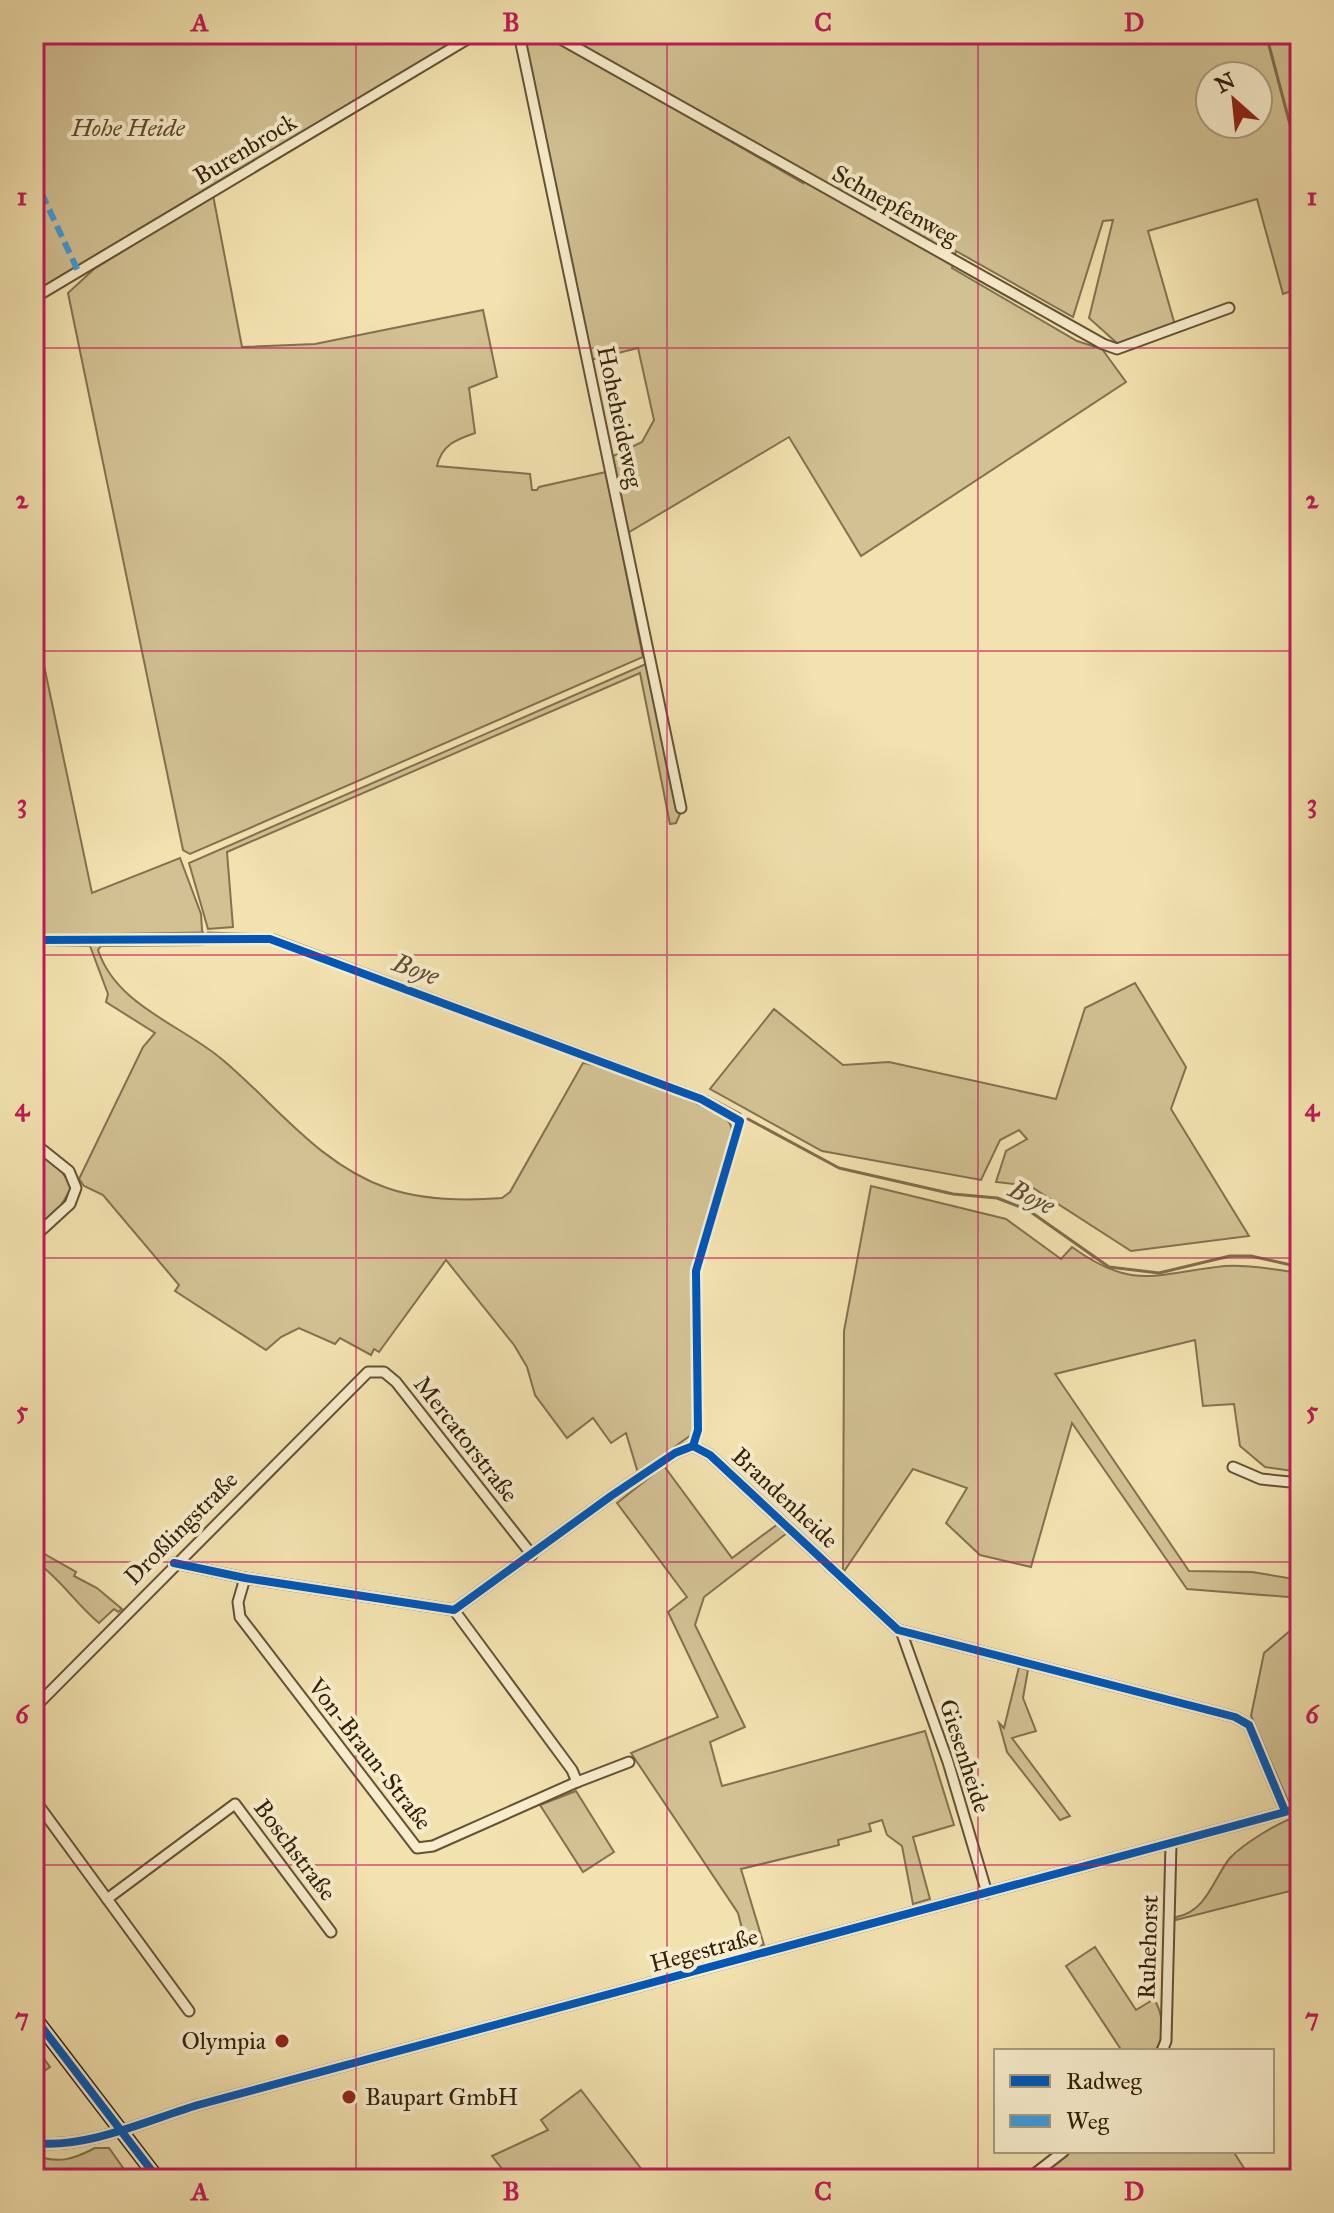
<svg xmlns="http://www.w3.org/2000/svg" width="1334" height="2213" viewBox="0 0 1334 2213" font-family="'IM FELL Great Primer',serif">
<style>
.green{fill:#d2c193;stroke:#837150;stroke-width:2;fill-rule:evenodd}
.lines{fill:none;stroke-linecap:round;stroke-linejoin:round}
.stream{stroke:#7f6d4d;stroke-width:3}
.minor-casing{stroke:#645135;stroke-width:13}
.major-casing{stroke:#34210c;stroke-width:16}
.minor{stroke:#f7eccb;stroke-width:9}
.major{stroke:#f2e2af;stroke-width:12}
.quiet{stroke:#3e9bde;stroke-width:6;stroke-dasharray:12 6;stroke-linecap:butt}
.cycleway-casing{stroke:#f7eccb;stroke-width:13}
.cycleway{stroke:#0057b8;stroke-width:8}
.grid{fill:none;stroke:#c2185b;stroke-width:2;stroke-opacity:0.55}
.poi-dot{fill:#8f2418;stroke:#f7eccb;stroke-width:3}
.labels{text-anchor:middle;stroke-width:8;stroke-linejoin:round;paint-order:stroke}
.park-label{font-size:24px;font-style:italic;fill:#5c492e;stroke:#f7eccb}
.street-label{font-size:24px;fill:#34210c;stroke:#f7eccb}
.poi-label{font-size:24px;fill:#34210c;stroke:#f7eccb;text-anchor:end}
.water-label{font-size:26px;font-style:italic;fill:#604d32;stroke:#f7eccb}
.neatline{fill:none;stroke:#c2185b;stroke-width:3}
.grid-label{font-size:26px;text-anchor:middle;font-weight:bold;fill:#c2185b}
</style>
<rect width="100%" height="100%" fill="#f2e2af"/>
<filter id="stains"><feTurbulence type="fractalNoise" baseFrequency=".0025" numOctaves="4"/><feColorMatrix values="0 0 0 0 .2 0 0 0 0 .09 0 0 0 0 .02 0 0 0 .5 -.17"/></filter>
<radialGradient id="worn" r=".72"><stop offset=".6" stop-color="#630" stop-opacity="0"/><stop offset="1" stop-color="#630" stop-opacity=".3"/></radialGradient>
<g class="green">
<path d="M34,34H466L34,295Z"/>
<path d="M523,34H545L803,183L801,169L562,34H1300V288L1283,294L1257,199L1148,231L1175,325L1118,344L1089,318L1113,220L1103,221L1073,317L956,251L952,268L1077,341L1102,349L1126,382L861,556L789,437L626,534L611,457L642,442L654,420L638,348L590,360ZM1210,76H1258V124H1210Z"/>
<path d="M213,195L242,347L315,344L483,310L497,377L469,388L475,433C455,440 442,445 437,466L530,474L532,490H537L539,487L606,472L643,657L190,854L183,850L68,293L94,269Z"/>
<path d="M34,618L92,893L180,858L201,914L203,945L101,946L98,950C117,1007 183,1025 224,1061C276,1105 320,1165 387,1188C422,1200 465,1201 502,1198L510,1192L583,1063C601,1064 717,1108 728,1121C734,1128 732,1136 730,1144L692,1276L696,1425L691,1435L638,1473L626,1433L611,1443L593,1418L567,1438L535,1395L527,1367L514,1345L446,1260L379,1352L374,1349L371,1355L340,1338L335,1344L299,1328L281,1337L266,1350L175,1291L179,1285L103,1195L84,1186L79,1179L143,1047L155,1033L106,1002L108,994L90,946L34,945Z"/>
<path d="M646,664L680,814L676,823L670,824L640,673L227,852L233,927L208,929L189,863Z"/>
<path d="M1135,983L1186,1067L1171,1109L1249,1236L1131,1251L1030,1186L996,1182L1006,1151L1027,1139L1019,1130L1000,1140L981,1180L822,1151L710,1089L774,1009L843,1065L889,1062L1056,1099L1085,1008Z"/>
<path d="M34,1146L62,1172L72,1187L57,1212L34,1230Z"/>
<path d="M871,1186L1006,1219L1061,1259L1072,1247C1134,1292 1156,1273 1225,1266C1249,1264 1276,1270 1300,1273V1472L1265,1467L1240,1446L1234,1404L1203,1406L1195,1340L1055,1374L1189,1571L1252,1572L1300,1580V1598L1187,1589L1072,1423L1031,1567L980,1555L946,1523L967,1488L913,1469L843,1573L844,1331Z"/>
<path d="M664,1466L732,1558L778,1524L787,1533L704,1597L695,1625L745,1727L710,1742L722,1786L925,1731L954,1825L913,1837L930,1899L913,1904L902,1846L887,1835L882,1820L869,1824L871,1831L838,1840L839,1845L741,1869L764,1945L747,1948L738,1913L631,1753L718,1717L668,1612L687,1597L617,1503Z"/>
<path d="M34,1548L76,1572L74,1576L97,1588L122,1609L118,1612L114,1609L99,1623C75,1603 60,1578 34,1560Z"/>
<path d="M1292,1629L1300,1630V1798L1288,1801L1251,1716L1264,1653Z"/>
<path d="M1019,1667L1028,1670L1023,1698L1036,1731L1012,1738L1070,1816L1060,1820L1007,1752L999,1723L1004,1728Z"/>
<path d="M576,1791L614,1852L583,1872L540,1805Z"/>
<path d="M1300,1816V1896L1290,1891L1176,1920V1917C1207,1912 1214,1877 1230,1858C1243,1844 1281,1820 1300,1816Z"/>
<path d="M1095,1947L1136,2010L1154,1999C1163,2013 1166,2037 1155,2051H1122L1066,1966Z"/>
<path d="M34,2045L50,2067L34,2078Z"/>
<path d="M581,2090L649,2179H510L492,2156L548,2130L541,2120Z"/>
<path d="M95,2148H109L131,2179H34V2155C58,2164 72,2160 95,2148Z"/>
<path d="M1071,2151H1233L1251,2179H1034Z"/>
</g>
<g class="lines">
<g class="stream">
<path d="M1266,34L1300,162"/>
<path d="M208,933L274,935L706,1096L740,1114"/>
<path d="M34,936L203,933"/>
<path d="M748,1119L839,1168L953,1194L997,1198L1028,1210L1109,1267L1159,1273L1230,1256H1251L1300,1267"/>
</g>
<g class="minor-casing">
<g id="minor">
<path d="M519,34L681,808"/>
<path d="M552,34L1103,344L1117,349L1229,308"/>
<path d="M34,298L476,34"/>
<path d="M34,1064L35,1061"/>
<path d="M34,1143L69,1171L76,1188L70,1204L34,1237"/>
<path d="M1233,1467L1261,1479L1300,1483"/>
<path d="M174,1563L245,1578L454,1610L611,1496L675,1453L693,1446L710,1455L898,1630L1235,1717L1249,1725L1285,1811"/>
<path d="M245,1578L238,1602L240,1617L417,1848L433,1846L577,1782L572,1770L454,1610"/>
<path d="M901,1631L948,1762L987,1893"/>
<path d="M34,1708L368,1372H384L396,1382L532,1555"/>
<path d="M577,1782L629,1762"/>
<path d="M34,1799L189,2011"/>
<path d="M107,1899L235,1804L331,1932"/>
<path d="M1162,2051L1166,2041L1171,1844"/>
<path d="M34,2143C87,2149 148,2120 198,2105L1300,1808"/>
<path d="M1028,2179L1064,2151"/>
</g>
</g>
<g class="major-casing">
<path id="major" d="M34,2017L158,2179"/>
</g>
<use href="#minor" class="minor"/>
<use href="#major" class="major"/>
<path class="quiet" d="M34,177L78,271"/>
<g class="cycleway-casing">
<g id="cycleway">
<path d="M34,940L270,939L701,1099L740,1121L696,1271L698,1430L693,1446"/>
<path d="M174,1563L245,1578L454,1610L611,1496L675,1453L693,1446L710,1455L898,1630L1235,1717L1249,1725L1285,1811"/>
<path d="M34,2017L158,2179"/>
<path d="M34,2143C87,2149 148,2120 198,2105L1300,1808"/>
</g>
</g>
<use href="#cycleway" class="cycleway"/>
</g>
<path class="grid" d="M356,34V2179M667,34V2179M978,34V2179M34,348H1300M34,651H1300M34,955H1300M34,1258H1300M34,1562H1300M34,1865H1300"/>
<g class="poi-dot">
<circle cx="282" cy="2041" r="8"/>
<circle cx="349" cy="2097" r="8"/>
</g>
<g class="labels">
<g class="park-label">
<text x="128" y="136">Hohe Heide</text>
</g>
<g class="street-label">
<text transform="translate(245 149) rotate(-31)" y="8">Burenbrock</text>
<text transform="translate(895 205) rotate(29)" y="8">Schnepfenweg</text>
<text transform="translate(620 417) rotate(78)" y="8">Hoheheideweg</text>
<text transform="translate(466 1439) rotate(52)" y="8">Mercatorstraße</text>
<text transform="translate(785 1498) rotate(43)" y="8">Brandenheide</text>
<text transform="translate(181 1528) rotate(-45)" y="8">Droßlingstraße</text>
<text transform="translate(370 1754) rotate(52)" y="8">Von-Braun-Straße</text>
<text transform="translate(965 1756) rotate(72)" y="8">Giesenheide</text>
<text transform="translate(295 1850) rotate(53)" y="8">Boschstraße</text>
<text transform="translate(1148 1947) rotate(-88)" y="8">Ruhehorst</text>
<text transform="translate(704 1950) rotate(-15)" y="8">Hegestraße</text>
</g>
<g class="poi-label">
<text x="266" y="2049">Olympia</text>
<text x="365" y="2105" text-anchor="start">Baupart GmbH</text>
</g>
<g class="water-label">
<text transform="translate(416 969) rotate(20)" y="9">Boye</text>
<text transform="translate(1032 1197) rotate(26)" y="9">Boye</text>
</g>
</g>
<rect width="1334" height="2213" fill="none" stroke="#f2e2af" stroke-width="88"/>
<rect x="994" y="2049" width="280" height="104" fill="#f7eccb" stroke="#a99b7f" stroke-width="2"/>
<rect x="1010" y="2075" width="40" height="12" fill="#0057b8" stroke="#a99b7f" stroke-width="2"/>
<text x="1066" y="2089" font-size="24" fill="#34210c">Radweg</text>
<rect x="1010" y="2115" width="40" height="12" fill="#3e9bde" stroke="#a99b7f" stroke-width="2"/>
<text x="1066" y="2129" font-size="24" fill="#34210c">Weg</text>
<g transform="translate(1234 100) rotate(333)"><circle r="38" fill="#f7eccb" stroke="#a99b7f" stroke-width="2"/>
<path d="M0-6L14 30L0 20L-14 30Z" fill="#8f2418"/>
<text y="-12" font-size="22" font-weight="bold" text-anchor="middle" fill="#34210c">N</text>
</g>
<rect x="44" y="44" width="1246" height="2125" class="neatline"/>
<g class="grid-label">
<text x="200" y="31">A</text>
<text x="511" y="31">B</text>
<text x="823" y="31">C</text>
<text x="1134" y="31">D</text>
<text x="22" y="205">1</text>
<text x="1312" y="205">1</text>
<text x="22" y="508">2</text>
<text x="1312" y="508">2</text>
<text x="22" y="812">3</text>
<text x="1312" y="812">3</text>
<text x="22" y="1116">4</text>
<text x="1312" y="1116">4</text>
<text x="22" y="1419">5</text>
<text x="1312" y="1419">5</text>
<text x="22" y="1723">6</text>
<text x="1312" y="1723">6</text>
<text x="22" y="2026">7</text>
<text x="1312" y="2026">7</text>
<text x="200" y="2200">A</text>
<text x="511" y="2200">B</text>
<text x="823" y="2200">C</text>
<text x="1134" y="2200">D</text>
</g>
<rect width="100%" height="100%" filter="url(#stains)"/>
<rect width="100%" height="100%" fill="url(#worn)"/>
</svg>
